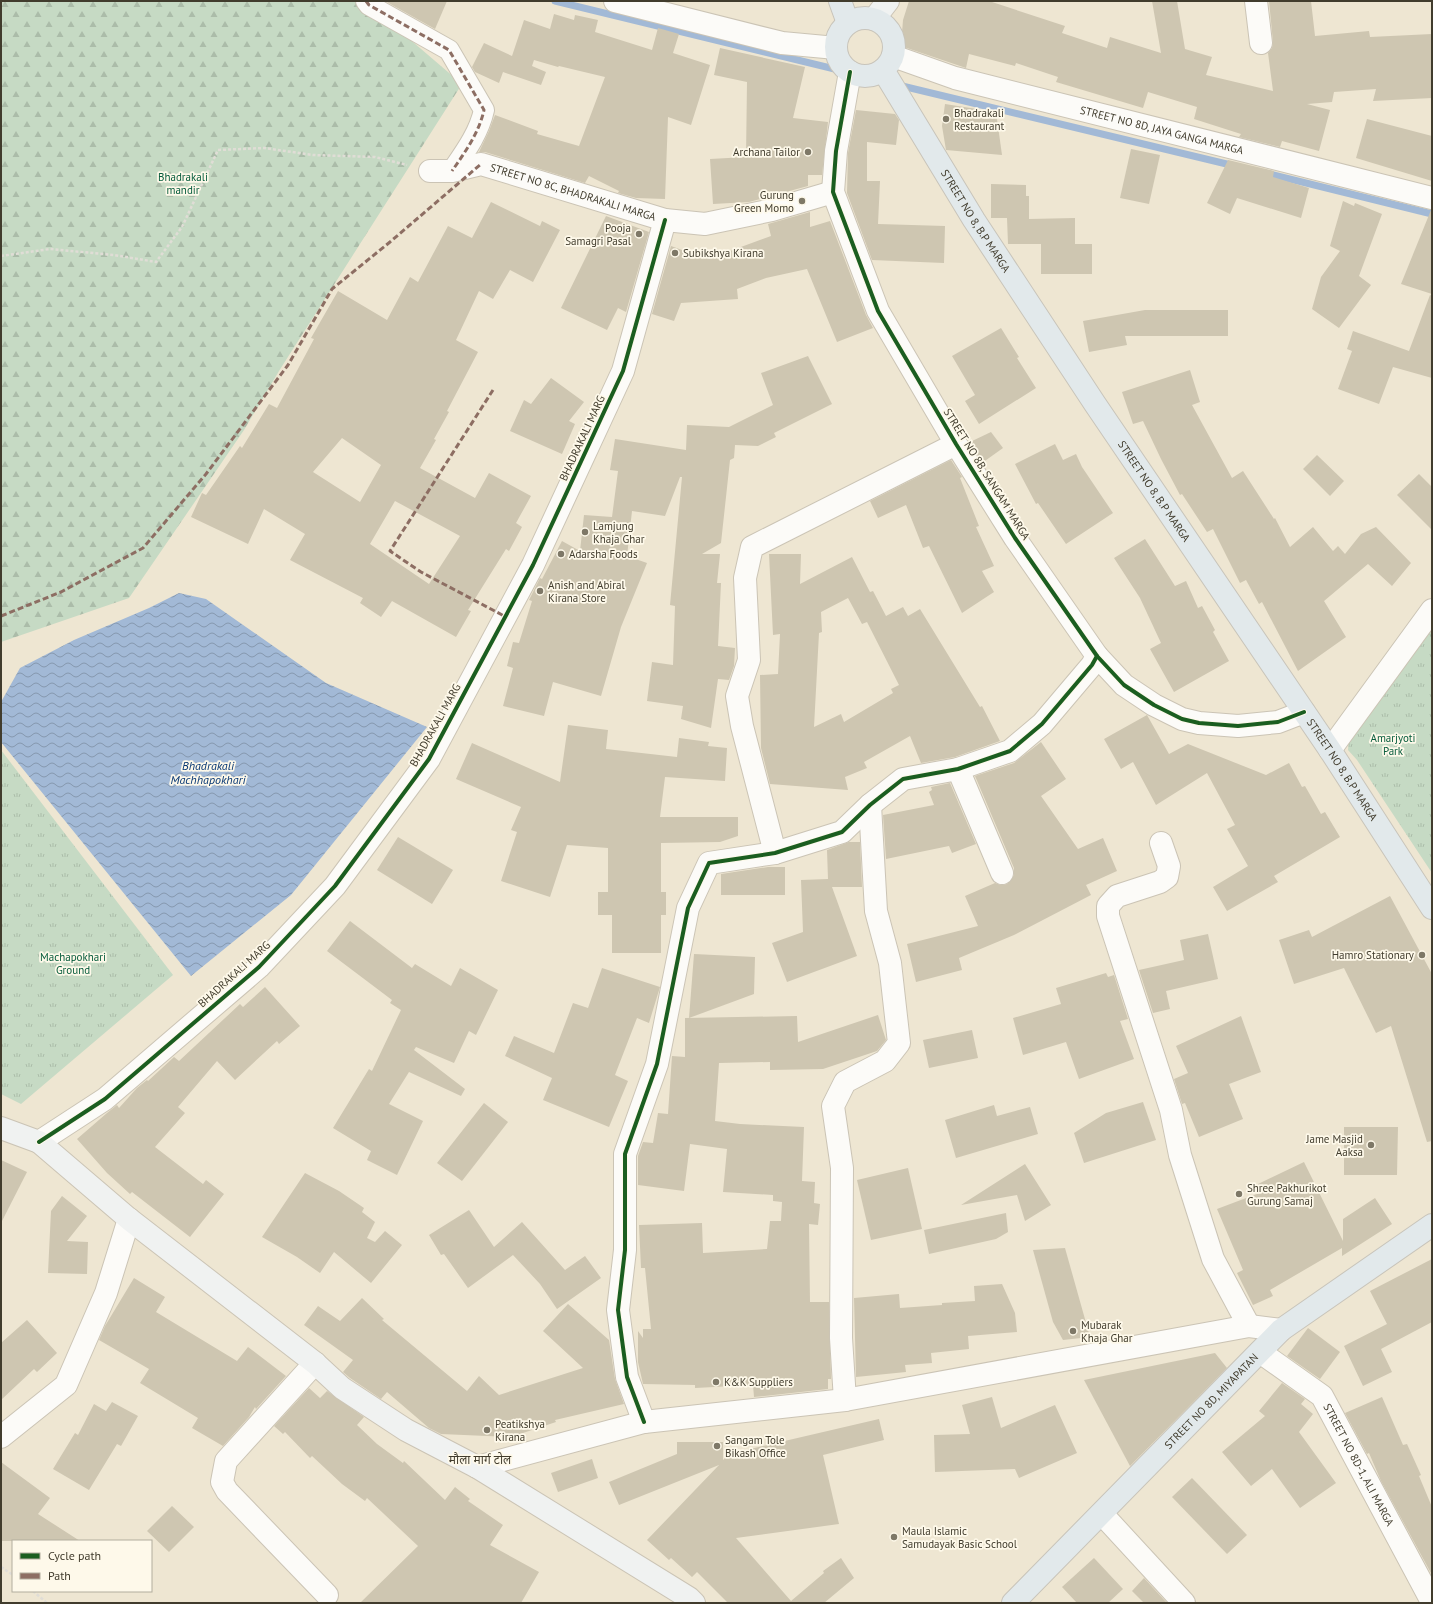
<svg xmlns="http://www.w3.org/2000/svg" width="1433" height="1604" viewBox="0 0 1433 1604" font-family="'PT Sans','Noto Sans Devanagari',sans-serif">
<style>
.forest{fill:url(#forest-firs)}
.park{fill:url(#park-tufts)}
.water{fill:url(#water-waves)}
.lines{fill:none;stroke-linecap:round;stroke-linejoin:round}
.stream{stroke:#a2b9d6;stroke-width:7}
.building{fill:#cec6b1;fill-rule:evenodd}
.pedestrian-casing{stroke:#cbc4b5;stroke-width:22}
.minor-casing{stroke:#cbc4b5;stroke-width:24}
.tertiary-casing{stroke:#cbc4b5;stroke-width:24}
.secondary-casing{stroke:#cbc4b5;stroke-width:24}
.primary-casing{stroke:#c8c4ba;stroke-width:24}
.path{stroke:#e0ddd6;stroke-width:2.5;stroke-dasharray:3 2;stroke-linecap:butt}
.pedestrian{stroke:#fcfbf8;stroke-width:20}
.minor{stroke:#fcfbf8;stroke-width:22}
.tertiary{stroke:#fcfbf8;stroke-width:22}
.secondary{stroke:#f0f2f1;stroke-width:22}
.primary{stroke:#e2e9eb;stroke-width:22}
.quiet{stroke:#8d6e63;stroke-width:3;stroke-dasharray:6 3;stroke-linecap:butt}
.cycleway-casing{stroke:#fef9ea;stroke-width:6}
.cycleway{stroke:#1b5e20;stroke-width:4}
.poi-dot{fill:#7e7867;stroke:#fef9ea;stroke-width:1.5}
.labels{text-anchor:middle;stroke-width:3.5;stroke-linejoin:round;paint-order:stroke}
.poi-label{font-size:11px;fill:#413c2d;stroke:#fef9ea;text-anchor:start}
.street-label{font-size:11px;fill:#413c2d;stroke:#fef9ea}
.park-label{font-size:11px;fill:#055b3b;stroke:#fef9ea}
.water-label{font-size:12px;font-style:italic;fill:#073773;stroke:#fef9ea}
.neighbourhood-label{font-size:12px;fill:#413c2d;stroke:#fef9ea}
</style>
<defs>
<pattern id="forest-firs" width="22" height="20" patternUnits="userSpaceOnUse"><rect width="22" height="20" fill="#c6dac4"/><path d="M5 1l3.5 6h-7zM16 11l3.5 6h-7z" fill="#abbca9"/></pattern>
<pattern id="park-tufts" width="24" height="20" patternUnits="userSpaceOnUse"><rect width="24" height="20" fill="#c6dac4"/><path d="M3 7l-1-3M5 7V3M7 7l1-3M15 17l-1-3M17 17v-4M19 17l1-3" fill="none" stroke="#abbca9"/></pattern>
<pattern id="water-waves" width="16" height="10" patternUnits="userSpaceOnUse"><rect width="16" height="10" fill="#a2b9d6"/><path d="M0 5q4-4 8 0t8 0" fill="none" stroke="#8698ae"/></pattern>
</defs>
<rect width="100%" height="100%" fill="#eee6d2"/>
<path class="forest" d="M1,1H365L462,84L279,371L244,430L129,598L1,642Z"/>
<g class="park">
<path d="M1432,625V873L1357,760L1348,750L1349,738Z"/>
<path d="M1,750L173,975L21,1104L1,1094Z"/>
</g>
<path class="water" d="M179,593L206,599L326,683L427,727L291,895L191,976L1,742V702L20,668L74,640L149,608Z"/>
<g class="lines">
<g class="stream">
<path d="M555,1L884,81"/>
<path d="M898,85L1235,166"/>
<path d="M1265,173L1432,214"/>
</g>
</g>
<g class="building">
<path d="M385,1H447L435,29Z"/>
<path d="M909,1H989L1065,26L1062,33L1107,48L1110,37L1161,53L1152,1H1177L1185,49L1212,57L1206,75L1273,91L1268,53L1272,48L1273,42L1269,1H1311L1315,36L1369,31L1370,37L1432,34V98L1373,101L1376,89L1334,92L1332,102L1307,104L1330,110L1319,151L1282,141L1280,147L1239,137L1241,134L1194,119L1197,107L1148,92L1143,108L1056,82L1058,77L1016,63L1015,66L969,54L966,68L901,46L903,20Z"/>
<path d="M554,14L574,20L575,15L598,20L595,32L652,50L658,28L679,34L673,53L710,65L691,125L668,117L665,199L636,198L618,193L619,191L589,176L585,183L485,152H479L489,131L495,115L538,131L537,134L579,146L605,77L559,66L558,67L534,60L532,66L546,72L541,85L503,72L499,83L475,72L472,67L484,43L512,56L524,20L550,29Z"/>
<path d="M720,48L805,67L793,118L828,122L822,175H808V186L749,202L713,204L710,159L746,157L747,82L714,75Z"/>
<path d="M945,104L996,112L1002,155L946,150L942,126Z"/>
<path d="M856,110L895,114L899,120L896,145L867,142V181H880L878,224L945,226L944,263L872,260L847,193L848,153Z"/>
<path d="M1367,119L1432,136V181L1356,158Z"/>
<path d="M1131,149L1160,155L1149,204L1120,198Z"/>
<path d="M1228,160L1274,171L1273,177L1309,188L1301,218L1237,198L1230,214L1207,203Z"/>
<path d="M991,184L1026,185V196H1029V219L1075,218V244H1092V274H1041V244H1008L1007,218H991Z"/>
<path d="M1343,201L1354,206L1355,203L1382,214L1359,276L1371,285L1339,328L1312,309L1321,277L1340,251L1330,246Z"/>
<path d="M491,202L540,226L542,221L560,230L533,282L510,270L493,299L479,291L456,340L478,352L447,411L449,412L434,439L436,440L420,468L475,498L489,473L531,496L516,523L522,527L509,551L506,549L468,610L471,611L456,637L392,601L381,617L360,603L363,598L290,560L305,534L264,509L248,544L191,517L202,493L206,495L240,446L242,448L269,404L277,408L314,339L311,338L338,291L387,320L410,277L418,282L448,226L472,238ZM342,438L381,465L360,502L313,472ZM395,501L460,536L429,584L370,544Z"/>
<path d="M1431,210H1432V294L1401,284Z"/>
<path d="M810,212V227L830,221L866,315L873,328L837,342L807,269L766,278L737,289L738,299L681,303L674,321L652,314L671,246L693,254L730,251L771,236L768,224Z"/>
<path d="M606,216L649,232L626,312L618,308L607,330L561,308Z"/>
<path d="M1430,295L1432,296V378L1393,367L1379,404L1338,389L1352,351L1347,349L1353,331L1409,351Z"/>
<path d="M1145,310H1228V336H1125L1127,345L1089,352L1083,321Z"/>
<path d="M1001,328L1019,357L1017,358L1036,388L979,424L965,401L975,395L952,356Z"/>
<path d="M808,356L832,404L774,433L776,437L758,446L735,445L734,458L730,460L721,543L702,554H720L717,583H721L718,646L735,648L734,666L729,680L718,679L711,728L681,719L683,706L647,701L652,662L673,665L675,606L670,605L682,477H680L665,516L632,511L627,556L647,563L621,627L601,696L553,682L544,716L503,706L513,668L507,666L513,642L519,643L532,601L529,600L540,578L542,579L562,541L580,551L584,515L612,517L618,471L610,470L615,439L686,450L687,425L729,427L773,405L761,373Z"/>
<path d="M1190,370L1200,402L1192,405L1232,478L1243,471L1274,519L1275,518L1290,547L1313,527L1333,551L1338,546L1345,554L1361,534L1376,527L1411,563L1392,586L1368,564L1324,601L1346,637L1298,671L1262,602L1259,604L1246,580L1240,583L1213,529L1207,532L1182,494L1180,495L1161,459L1143,421L1133,424L1122,392Z"/>
<path d="M551,378L584,402L569,421L575,424L562,454L510,431L524,400L531,404Z"/>
<path d="M991,432L1003,448L982,463L970,442Z"/>
<path d="M1055,444L1063,460L1076,454L1082,467L1113,513L1066,544L1038,503L1036,504L1015,464Z"/>
<path d="M1317,455L1344,481L1330,496L1303,469Z"/>
<path d="M951,460L962,477L960,478L979,526L976,527L994,566L982,571L994,592L962,613L929,546L923,548L906,505L878,518L870,501Z"/>
<path d="M1419,474L1432,487V530L1397,495Z"/>
<path d="M1145,539L1175,586L1186,581L1198,608L1202,606L1215,630L1213,632L1229,661L1174,692L1150,649L1161,643L1140,598L1114,558Z"/>
<path d="M769,554H801L800,584L852,557L870,592L873,591L886,616L903,607L908,616L920,609L980,707L982,706L1000,741L955,757L921,763L910,736L864,762L867,768L845,777L848,790L770,784L761,748L760,675L778,674L780,634L773,635ZM848,598L862,624L867,622L899,685L891,689L893,693L844,722L841,714L814,727L819,633L822,632L821,612Z"/>
<path d="M1147,715L1169,754L1188,744L1266,775L1289,763L1302,787L1305,786L1321,814L1325,812L1340,837L1274,876L1278,882L1227,911L1213,887L1248,866L1227,829L1235,825L1207,773L1156,805L1133,762L1121,769L1104,739Z"/>
<path d="M568,725L608,730L606,749L677,757L679,738L709,742L708,746L727,748L725,781L665,777L660,817H738V836L720,842L661,843V892H666V915H661V953H612V915H598V892H608V848L567,845L550,897L501,881L517,832L511,830L521,807L456,779L472,743L560,782Z"/>
<path d="M1041,742L1066,779L1041,796L1078,849L1103,838L1117,871L1086,885L1091,895L1014,935L959,958L962,970L916,982L907,944L978,926L965,896L995,883L1001,885L1007,884L1014,875V868L975,776L1014,763Z"/>
<path d="M950,783L976,844L952,853L949,846L886,859L883,815L934,805L929,792L932,790L931,787Z"/>
<path d="M398,837L453,870L432,904L377,870Z"/>
<path d="M849,842H860L862,887H832L857,956L787,982L772,943L803,932L801,880L828,879L827,850Z"/>
<path d="M768,867H785V895H721V874Z"/>
<path d="M1390,896L1432,974V1141L1427,1142L1391,1026L1376,1033L1344,968L1294,984L1279,940L1309,930L1312,937Z"/>
<path d="M350,921L412,968L415,964L451,986L460,968L498,990L476,1035L469,1031L454,1063L416,1047L414,1050L465,1089L461,1096L409,1072L389,1104L423,1121L397,1175L367,1160L371,1151L333,1128L369,1069L372,1071L401,1010L390,1003L392,1000L327,951Z"/>
<path d="M1208,934L1218,979L1166,991L1170,1009L1153,1013L1139,970L1184,960L1180,940Z"/>
<path d="M694,954L755,957L754,994L689,1018Z"/>
<path d="M602,968L660,987L649,1023L637,1018L615,1075L628,1081L609,1127L543,1100L552,1078L505,1056L514,1036L554,1053L573,1003L588,1008Z"/>
<path d="M1106,973L1108,977L1114,975L1128,1019L1120,1021L1134,1059L1079,1079L1066,1042L1023,1055L1013,1018L1061,1004L1056,988Z"/>
<path d="M265,987L300,1026L279,1044L277,1041L235,1080L217,1061L178,1107L185,1113L155,1147L203,1184L206,1180L224,1194L190,1237L132,1192L130,1194L107,1173L77,1139L107,1113L117,1105L119,1108L137,1088L147,1080L148,1081L174,1057L179,1061L240,1004L243,1007Z"/>
<path d="M878,1015L886,1040L877,1051L823,1069L770,1070V1062L719,1063L715,1121L740,1124L804,1127L802,1181L815,1182L814,1203L820,1204L818,1225L809,1224L810,1302H829L831,1379H828V1389L754,1397L753,1385L695,1388V1385L643,1384L638,1362V1331L643,1338V1329H651L645,1268H641L639,1225L702,1223L703,1253L767,1249L770,1221H781L782,1202L773,1201V1195L723,1192L727,1149L690,1144L684,1191L638,1185V1156L643,1142L653,1143L658,1113L668,1114L672,1056L685,1057V1018L797,1016L798,1042Z"/>
<path d="M1241,1016L1261,1072L1229,1084L1243,1119L1199,1137L1185,1103L1182,1104L1174,1079L1188,1073L1176,1046Z"/>
<path d="M972,1030L978,1058L929,1068L923,1040Z"/>
<path d="M1143,1102L1156,1140L1084,1163L1074,1133L1106,1113Z"/>
<path d="M484,1103L508,1122L462,1181L437,1163Z"/>
<path d="M994,1105L997,1116L1030,1107L1038,1134L956,1158L945,1120Z"/>
<path d="M1344,1127H1398L1397,1175H1344Z"/>
<path d="M1,1160L27,1172L1,1223Z"/>
<path d="M1304,1162L1343,1241V1219L1375,1198L1392,1224L1342,1256V1248L1270,1290L1273,1296L1253,1305L1237,1273L1243,1270L1217,1209L1262,1192L1258,1184Z"/>
<path d="M1025,1164L1051,1205L1025,1221L1017,1195L961,1205Z"/>
<path d="M908,1168L922,1229L871,1240L857,1180Z"/>
<path d="M305,1173L339,1191L364,1208L362,1212L375,1222L367,1238L375,1242L385,1231L402,1245L371,1283L334,1252L320,1273L297,1257L262,1237Z"/>
<path d="M62,1196L87,1216L67,1241L88,1242L87,1274L48,1273L51,1211Z"/>
<path d="M469,1210L494,1247L522,1222L565,1270L585,1256L601,1278L557,1309L540,1284L513,1255L468,1288L444,1254L441,1255L429,1235Z"/>
<path d="M1006,1213L1008,1232L996,1239L929,1254L924,1230Z"/>
<path d="M1065,1248L1090,1337L1063,1340L1053,1322L1033,1250Z"/>
<path d="M1432,1259V1322L1381,1349L1392,1372L1363,1386L1344,1346L1387,1324L1370,1291Z"/>
<path d="M134,1278L165,1297L156,1312L237,1361L248,1347L286,1376L256,1409L255,1407L249,1417L223,1446L192,1428L198,1418L140,1383L149,1369L99,1340L105,1326Z"/>
<path d="M1002,1284L1015,1313L1017,1332L968,1336L969,1349L931,1353L932,1363L905,1365L906,1372L856,1377L854,1298L899,1294L900,1308L942,1305V1303L975,1301L974,1286Z"/>
<path d="M362,1298L384,1319L382,1320L467,1391L479,1376L499,1395L583,1368L543,1331L568,1304L609,1340L615,1379L624,1404L555,1420L556,1422L511,1437L441,1434L429,1428L387,1392L381,1399L350,1378L343,1372L353,1360L304,1325L318,1306L340,1321Z"/>
<path d="M27,1320L57,1353L37,1372L34,1369L1,1400V1343Z"/>
<path d="M1308,1328L1340,1352L1320,1379L1287,1356Z"/>
<path d="M1215,1353L1227,1368L1130,1466L1084,1380Z"/>
<path d="M1282,1383L1305,1399L1301,1404L1313,1414L1299,1432L1336,1483L1300,1508L1272,1469L1251,1486L1222,1452L1265,1416L1259,1411Z"/>
<path d="M309,1388L320,1398L327,1391L364,1417L357,1425L377,1444L403,1463L404,1461L445,1500L455,1487L470,1499L468,1501L503,1525L490,1545L539,1572L521,1603H360L418,1546L367,1498L365,1501L342,1484L312,1456L310,1458L285,1432L283,1434L274,1426Z"/>
<path d="M992,1397L1001,1428L1055,1405L1077,1453L1019,1478L1015,1469L935,1472L934,1435L970,1434L962,1405Z"/>
<path d="M1382,1397L1403,1445L1407,1444L1421,1475L1419,1476L1432,1507V1575L1381,1481L1369,1453L1367,1454L1345,1413Z"/>
<path d="M112,1402L138,1416L121,1446L117,1444L89,1490L53,1469L75,1433L78,1435L94,1404L106,1411Z"/>
<path d="M879,1419L884,1440L823,1455L839,1524L736,1538L791,1601L824,1573L823,1571L841,1558L854,1578L824,1603H728L697,1572L692,1577L671,1558L669,1560L647,1540L719,1465L619,1505L609,1482L677,1454V1442H723V1460L729,1454Z"/>
<path d="M592,1459L598,1478L558,1492L551,1473Z"/>
<path d="M1,1462L50,1498L38,1514L80,1541H1Z"/>
<path d="M1192,1478L1247,1535L1227,1554L1172,1497Z"/>
<path d="M172,1506L194,1527L169,1552L147,1531Z"/>
<path d="M1094,1558L1123,1589L1108,1603H1077L1062,1587Z"/>
<path d="M1144,1578L1167,1603H1144L1132,1591Z"/>
</g>
<g class="lines">
<g class="pedestrian-casing">
<path id="pedestrian" d="M366,1L369,5L449,50L484,110C479,133 465,152 452,171"/>
</g>
<g class="minor-casing">
<g id="minor">
<path d="M615,1L782,43L836,48"/>
<path d="M1256,1L1261,43"/>
<path id="s1" d="M893,56L955,78L1432,198"/>
<path d="M850,72L836,151L833,192L878,311L956,444L1015,538L1097,656L1124,685L1154,705L1182,719L1199,723L1238,726L1278,722L1304,712"/>
<path id="s2" d="M430,171H452L481,164L665,220L705,224L772,210L833,192"/>
<path d="M958,769L1002,873"/>
<path d="M1161,843L1169,866L1167,877L1160,882L1117,896L1108,906V916L1171,1110L1180,1155L1213,1259L1249,1326"/>
<path d="M775,853L742,726L737,696L749,660L745,578L752,547L956,444"/>
<path d="M39,1142L105,1099L259,967L335,886L429,759L533,565L623,371L665,220"/>
<path id="s3" d="M1260,1352L1322,1396L1431,1600"/>
<path d="M315,1363L226,1461L222,1482L227,1491L327,1595"/>
<path d="M845,1400L841,1338L842,1168L833,1106L845,1082L885,1061L899,1043L890,963L876,911L870,805"/>
<path d="M644,1422L627,1377L618,1310L625,1250V1154L657,1064L688,908L709,863L775,853L842,832L870,805L903,779L958,769L1010,751L1042,724L1092,665L1097,656"/>
<path d="M1,1437L66,1385L106,1293L129,1219"/>
<path d="M477,1467L644,1422L845,1400L1249,1326L1281,1330"/>
<path d="M1102,1514L1184,1603"/>
</g>
</g>
<g class="tertiary-casing">
<path id="tertiary" d="M1330,750L1432,610"/>
</g>
<g class="secondary-casing">
<g id="secondary">
<path d="M874,19L888,1"/>
<path d="M1,1128L39,1142L129,1219L315,1363L342,1388L406,1430L477,1467L689,1598L694,1603"/>
</g>
</g>
<g class="primary-casing">
<g id="primary">
<path d="M840,1L848,23"/>
<circle cx="865" cy="47" r="29"/>
<path id="s4" d="M883,70L974,220L1095,404L1330,750L1432,908"/>
<path id="s5" d="M1013,1603L1281,1330L1432,1225"/>
</g>
</g>
<g class="path">
<path d="M1,256L50,249L114,255L156,262L182,227L218,150L264,148L313,155L375,157L407,165"/>
<path d="M1,1567L13,1575"/>
<path d="M33,1591L47,1603"/>
</g>
<use href="#pedestrian" class="pedestrian"/>
<use href="#minor" class="minor"/>
<use href="#tertiary" class="tertiary"/>
<use href="#secondary" class="secondary"/>
<use href="#primary" class="primary"/>
<g class="quiet">
<path d="M366,1L369,5L449,50L484,110C479,133 465,152 452,171"/>
<path d="M493,390L390,551L421,572L506,617"/>
<path d="M1,616L61,592L143,548L206,474L288,365L332,289L390,242L481,164"/>
</g>
<g class="cycleway-casing">
<g id="cycleway">
<path d="M850,72L836,151L833,192L878,311L956,444L1015,538L1097,656L1124,685L1154,705L1182,719L1199,723L1238,726L1278,722L1304,712"/>
<path d="M39,1142L105,1099L259,967L335,886L429,759L533,565L623,371L665,220"/>
<path d="M644,1422L627,1377L618,1310L625,1250V1154L657,1064L688,908L709,863L775,853L842,832L870,805L903,779L958,769L1010,751L1042,724L1092,665L1097,656"/>
</g>
</g>
<use href="#cycleway" class="cycleway"/>
</g>
<g class="poi-dot">
<circle cx="946" cy="119" r="4"/>
<circle cx="808" cy="152" r="4"/>
<circle cx="802" cy="201" r="4"/>
<circle cx="639" cy="234" r="4"/>
<circle cx="675" cy="253" r="4"/>
<circle cx="585" cy="532" r="4"/>
<circle cx="561" cy="554" r="4"/>
<circle cx="540" cy="591" r="4"/>
<circle cx="1422" cy="955" r="4"/>
<circle cx="1371" cy="1145" r="4"/>
<circle cx="1239" cy="1194" r="4"/>
<circle cx="1073" cy="1331" r="4"/>
<circle cx="716" cy="1382" r="4"/>
<circle cx="487" cy="1430" r="4"/>
<circle cx="717" cy="1446" r="4"/>
<circle cx="894" cy="1537" r="4"/>
</g>
<g class="labels">
<g class="poi-label">
<text x="954" y="117">Bhadrakali<tspan x="954" dy="13">Restaurant</tspan></text>
<text x="800" y="156" text-anchor="end">Archana Tailor</text>
<text x="794" y="199" text-anchor="end">Gurung<tspan x="794" dy="13">Green Momo</tspan></text>
<text x="631" y="232" text-anchor="end">Pooja<tspan x="631" dy="13">Samagri Pasal</tspan></text>
<text x="683" y="257">Subikshya Kirana</text>
<text x="593" y="530">Lamjung<tspan x="593" dy="13">Khaja Ghar</tspan></text>
<text x="569" y="558">Adarsha Foods</text>
<text x="548" y="589">Anish and Abiral<tspan x="548" dy="13">Kirana Store</tspan></text>
<text x="1414" y="959" text-anchor="end">Hamro Stationary</text>
<text x="1363" y="1143" text-anchor="end">Jame Masjid<tspan x="1363" dy="13">Aaksa</tspan></text>
<text x="1247" y="1192">Shree Pakhurikot<tspan x="1247" dy="13">Gurung Samaj</tspan></text>
<text x="1081" y="1329">Mubarak<tspan x="1081" dy="13">Khaja Ghar</tspan></text>
<text x="724" y="1386">K&amp;K Suppliers</text>
<text x="495" y="1428">Peatikshya<tspan x="495" dy="13">Kirana</tspan></text>
<text x="725" y="1444">Sangam Tole<tspan x="725" dy="13">Bikash Office</tspan></text>
<text x="902" y="1535">Maula Islamic<tspan x="902" dy="13">Samudayak Basic School</tspan></text>
</g>
<g class="street-label">
<text dy="4" stroke="none"><textPath href="#s1" startOffset="279">STREET NO 8D, JAYA GANGA MARGA</textPath></text>
<text dy="4" stroke="none"><textPath href="#s2" startOffset="148">STREET NO 8C, BHADRAKALI MARGA</textPath></text>
<text dy="4" stroke="none"><textPath href="#s4" startOffset="177">STREET NO 8, B.P MARGA</textPath></text>
<text transform="translate(582 438) rotate(-65)" y="4">BHADRAKALI MARG</text>
<text transform="translate(987 474) rotate(58)" y="4">STREET NO 8B, SANGAM MARGA</text>
<text dy="4" stroke="none"><textPath href="#s4" startOffset="501">STREET NO 8, B.P MARGA</textPath></text>
<text transform="translate(435 725) rotate(-61)" y="4">BHADRAKALI MARG</text>
<text dy="4" stroke="none"><textPath href="#s4" startOffset="837">STREET NO 8, B.P MARGA</textPath></text>
<text transform="translate(234 974) rotate(-42)" y="4">BHADRAKALI MARG</text>
<text dy="4" stroke="none"><textPath href="#s5" startOffset="283">STREET NO 8D, MIYAPATAN</textPath></text>
<text dy="4" stroke="none"><textPath href="#s3" startOffset="154">STREET NO 8D-1, ALI MARGA</textPath></text>
</g>
<g class="park-label">
<text x="183" y="181">Bhadrakali<tspan x="183" dy="13">mandir</tspan></text>
<text x="1393" y="742">Amarjyoti<tspan x="1393" dy="13">Park</tspan></text>
<text x="73" y="961">Machapokhari<tspan x="73" dy="13">Ground</tspan></text>
</g>
<g class="water-label">
<text x="208" y="770">Bhadrakali<tspan x="208" dy="14">Machhapokhari</tspan></text>
</g>
<g class="neighbourhood-label">
<text x="480" y="1464">मौला मार्ग टोल</text>
</g>
</g>
<rect width="1433" height="1604" fill="none" stroke="#413c2d" stroke-width="4"/>
<rect x="12" y="1540" width="140" height="52" fill="#fef9ea" stroke="#b2ad9e"/>
<rect x="20" y="1553" width="20" height="6" fill="#1b5e20" stroke="#b2ad9e"/>
<text x="48" y="1560" font-size="12" fill="#413c2d">Cycle path</text>
<rect x="20" y="1573" width="20" height="6" fill="#8d6e63" stroke="#b2ad9e"/>
<text x="48" y="1580" font-size="12" fill="#413c2d">Path</text>
</svg>
